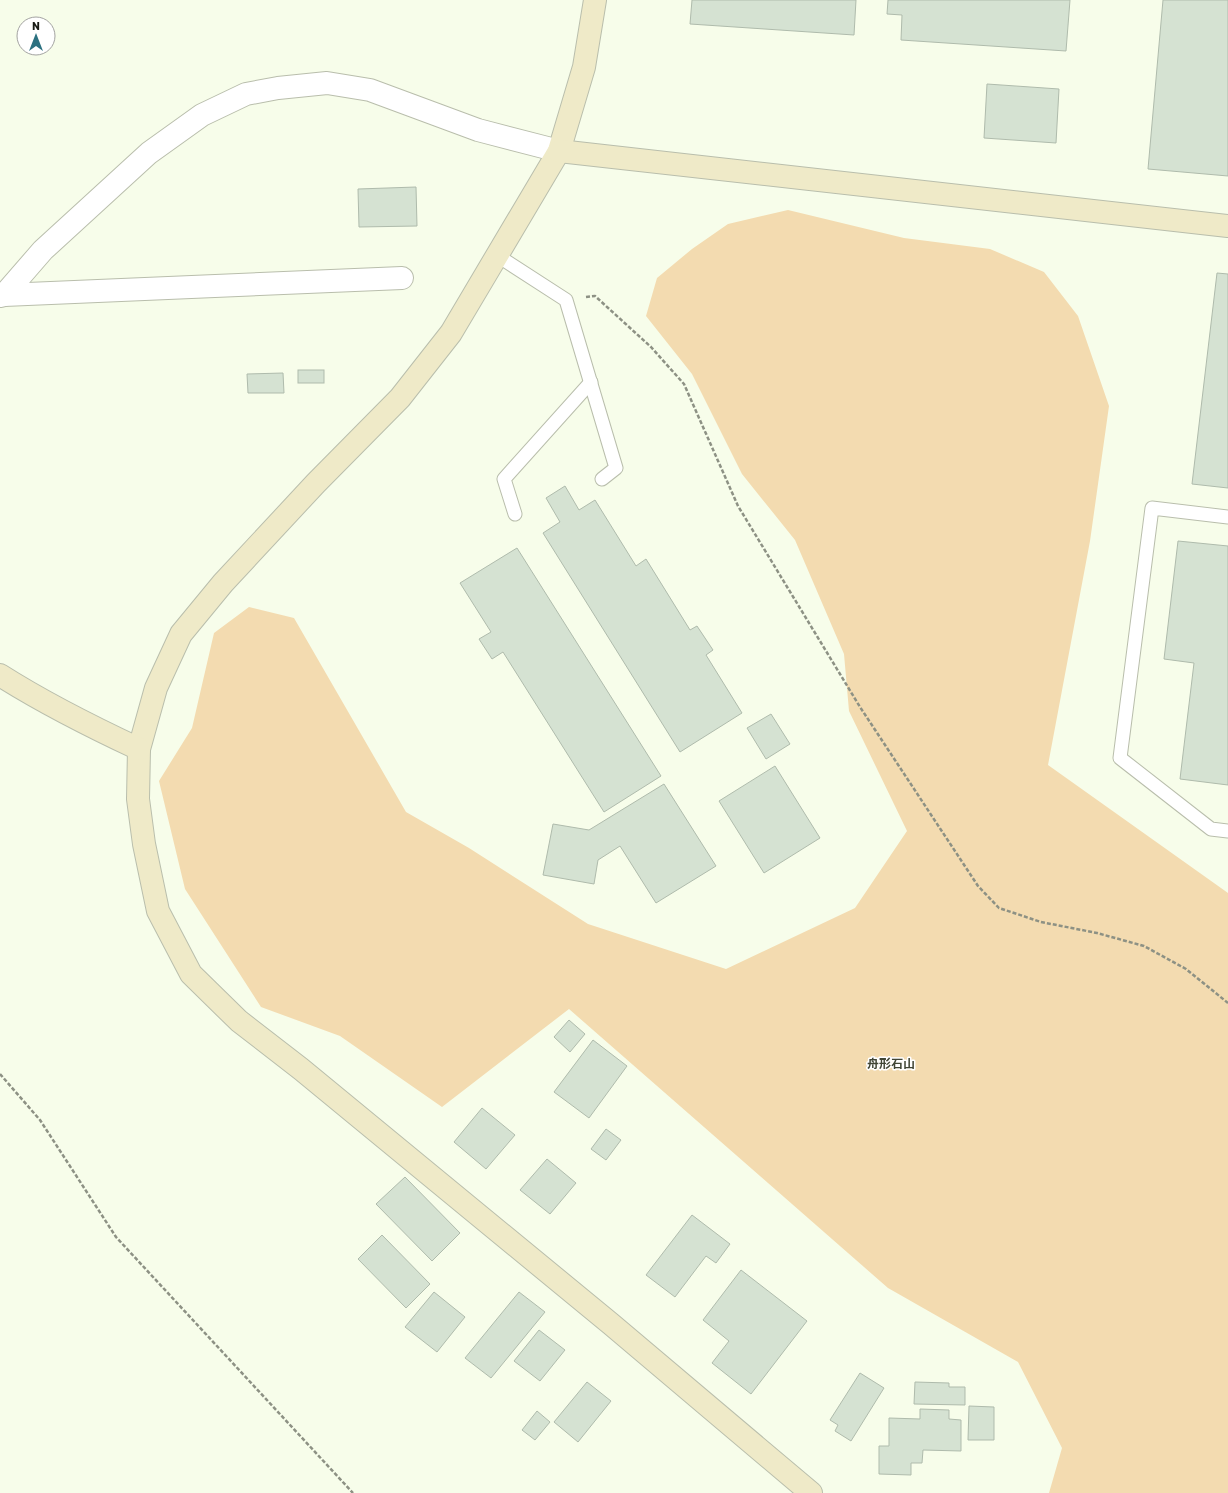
<svg xmlns="http://www.w3.org/2000/svg" width="1228" height="1493" viewBox="0 0 1228 1493" font-family="Rubik,'Noto Sans JP',sans-serif">
<style>
.green{fill:#f3dbb0}
.building{fill:#d5e2d2;stroke:#afbbac}
.lines{fill:none;stroke-linecap:round;stroke-linejoin:round}
.lane-casing{stroke:#b9beac;stroke-width:15}
.street-casing{stroke:#b9beac;stroke-width:24}
.secondary-casing{stroke:#b9beac;stroke-width:24}
.path{stroke:#8d9184;stroke-width:2.5;stroke-dasharray:4 2;stroke-linecap:butt}
.lane{stroke:#fff;stroke-width:13}
.street{stroke:#fff;stroke-width:22}
.secondary{stroke:#efeac8;stroke-width:22}
.labels{text-anchor:middle;stroke-width:3;stroke-linejoin:round;paint-order:stroke}
.quarter-label{font-size:12px;font-weight:bold;fill:#404535;stroke:#fff}
</style>
<rect width="100%" height="100%" fill="#f7fdea"/>
<path class="green" d="M788,210L904,238L990,249L1044,272L1078,316L1109,406L1090,541L1048,765L1228,893V1493H1049L1062,1448L1018,1362L888,1288L569,1009L442,1107L340,1036L261,1007L185,889L159,781L192,728L214,633L249,607L294,618L406,812L469,848L588,924L726,969L855,908L907,831L849,711L844,654L795,540L742,474L692,374L646,316L657,278L692,249L728,224Z"/>
<g class="building">
<path d="M692,0H856L854,35L690,24Z"/>
<path d="M888,0H1070L1066,51L901,40L902,15L887,14Z"/>
<path d="M1163,0H1228V176L1148,169Z"/>
<path d="M987,84L1059,89L1056,143L984,138Z"/>
<path d="M416,187L417,226L359,227L358,189Z"/>
<path d="M1217,273L1228,274V488L1192,484Z"/>
<rect x="298" y="370" width="26" height="13"/>
<path d="M283,373L284,393H248L247,374Z"/>
<path d="M565,486L579,510L595,500L636,566L646,559L690,630L697,626L713,650L706,655L742,713L680,752L543,533L560,522L546,498Z"/>
<path d="M1178,541L1228,546V785L1180,779L1194,663L1164,659Z"/>
<path d="M517,548L661,776L604,812L503,652L492,659L479,639L491,632L460,583Z"/>
<path d="M771,714L790,744L766,759L747,728Z"/>
<path d="M775,766L820,838L764,873L719,801Z"/>
<path d="M664,784L716,866L656,903L620,846L598,860L594,884L543,875L553,824L589,830Z"/>
<path d="M569,1020L585,1034L570,1052L554,1037Z"/>
<path d="M593,1040L627,1066L589,1118L554,1092Z"/>
<path d="M482,1108L515,1135L486,1169L454,1142Z"/>
<path d="M606,1129L621,1140L606,1160L591,1149Z"/>
<path d="M547,1159L576,1183L550,1214L520,1190Z"/>
<path d="M405,1177L460,1233L432,1261L376,1204Z"/>
<path d="M692,1215L730,1244L716,1263L706,1256L675,1297L646,1275Z"/>
<path d="M382,1235L430,1284L406,1308L358,1259Z"/>
<path d="M741,1270L807,1321L751,1394L712,1363L729,1341L703,1320Z"/>
<path d="M434,1292L465,1317L437,1352L405,1327Z"/>
<path d="M519,1292L545,1312L491,1378L465,1358Z"/>
<path d="M539,1330L565,1350L540,1381L514,1361Z"/>
<path d="M860,1373L884,1388L851,1441L835,1431L838,1425L830,1420Z"/>
<path d="M587,1382L611,1401L578,1442L554,1422Z"/>
<path d="M915,1382L949,1383V1387H965V1405L914,1404Z"/>
<path d="M969,1406L994,1407V1440H968Z"/>
<path d="M920,1409L949,1410V1419L961,1420V1451L923,1450L922,1463H911V1475L879,1474V1446H889V1418L920,1419Z"/>
<path d="M537,1411L550,1422L535,1440L522,1430Z"/>
</g>
<g class="lines">
<g class="lane-casing">
<g id="lane">
<path d="M498,256L566,300L616,468L602,479"/>
<path d="M515,514L504,479L591,382"/>
<path d="M1228,517L1152,508L1120,758L1211,829L1228,831"/>
</g>
</g>
<g class="street-casing">
<g id="street">
<path d="M4,295L402,278"/>
<path d="M0,296L4,295L43,250L149,153L202,115L246,94L278,88L327,83L370,90L478,130L559,151"/>
</g>
</g>
<g class="secondary-casing">
<g id="secondary">
<path d="M595,0L584,67L559,151L451,333L400,398L316,483L223,583L181,634L156,688L139,749L138,799L144,844L158,911L191,974L239,1021L301,1069L611,1324L811,1493"/>
<path d="M559,151L1228,226"/>
<path d="M0,675C44,703 92,727 139,749"/>
</g>
</g>
<g class="path">
<path d="M586,297L595,296L651,347L684,384L738,506L860,707L978,886L999,908L1041,922L1097,933L1144,946L1186,969L1228,1003"/>
<path d="M0,1074L40,1120L116,1237L353,1493"/>
</g>
<use href="#lane" class="lane"/>
<use href="#street" class="street"/>
<use href="#secondary" class="secondary"/>
</g>
<g class="labels">
<g class="quarter-label">
<text x="891" y="1068">舟形石山</text>
</g>
</g>
<g transform="translate(36 36)"><circle r="19" fill="#ffffff" stroke="#a3a3a1"/>
<path d="M0-3L7 15L0 10L-7 15Z" fill="#2c7180"/>
<text y="-6" font-size="11" font-weight="bold" text-anchor="middle" fill="#181a14">N</text>
</g>
</svg>
